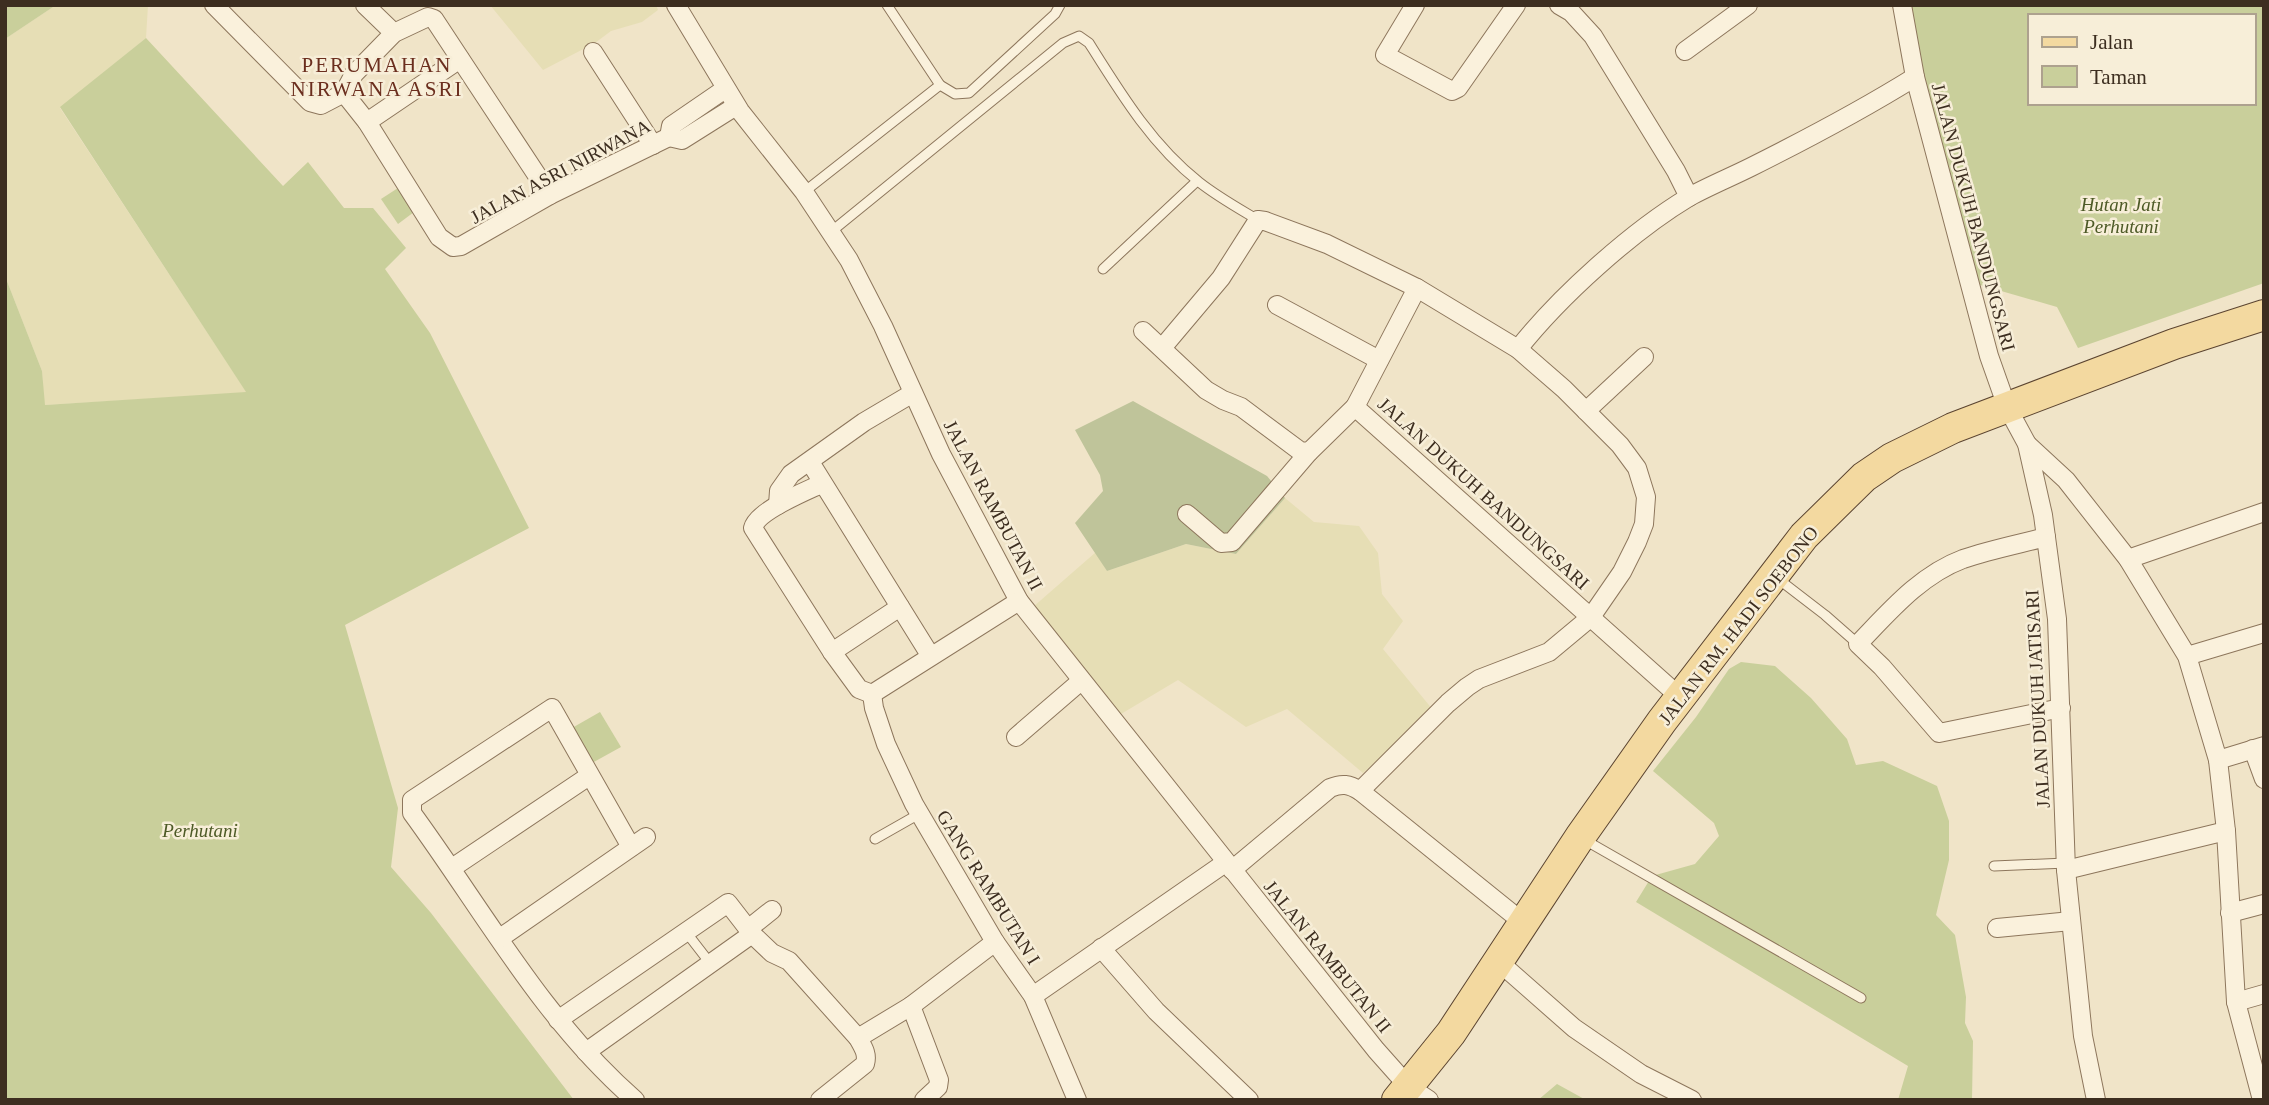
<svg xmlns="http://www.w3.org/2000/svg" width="2269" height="1105" viewBox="0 0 2269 1105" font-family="'Times New Roman',serif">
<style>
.farmland{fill:#e6deb5}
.green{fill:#c9cf9b;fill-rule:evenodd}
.cemetery{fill:#bfc49a}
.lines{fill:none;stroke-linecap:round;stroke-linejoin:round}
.lane-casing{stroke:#8d765c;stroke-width:11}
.street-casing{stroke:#8d765c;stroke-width:20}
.primary-casing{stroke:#5b4430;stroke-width:32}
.lane{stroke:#faf1dc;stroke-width:9}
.street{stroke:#faf1dc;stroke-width:18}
.primary{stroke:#f3d9a0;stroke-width:30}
.labels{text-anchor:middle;stroke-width:5;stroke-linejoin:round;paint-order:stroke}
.street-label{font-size:19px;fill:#3d2e20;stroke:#f7eed8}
.park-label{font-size:19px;font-style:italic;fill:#4d5a26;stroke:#f7eed8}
.neighbourhood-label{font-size:21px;letter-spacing:2px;fill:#6b2e1e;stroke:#f7eed8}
</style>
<rect width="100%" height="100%" fill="#f0e4c8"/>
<g class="farmland">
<path d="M56,5H148L146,38L60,108L247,393L44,405L42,371L5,276V39Z"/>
<path d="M490,5H656L658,10L642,22L611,31L595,43L543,70Z"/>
<path d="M1285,498L1314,522L1359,526L1378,553L1382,594L1403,621L1383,649L1433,710L1363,773L1287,709L1246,727L1178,680L1121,714L1033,607L1096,552L1107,571L1186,544L1236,554Z"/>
</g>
<g class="green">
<path d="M5,5H56L5,39Z"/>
<path d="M1902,5H2264V283L2078,348L2057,307L1970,282ZM2029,16H2253V103H2029Z"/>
<path d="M146,38L283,186L308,162L344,208H373L406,248L385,269L430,333L529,528L345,625L398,808L391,867L431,913L574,1100H5V276L42,371L45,405L246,392L60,107Z"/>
<path d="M398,188L414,212L398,224L381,199Z"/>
<path d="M1741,662L1775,666L1811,698L1847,739L1856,765L1883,761L1937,786L1949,821V860L1936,915L1955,935L1966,997L1965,1023L1973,1041L1972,1100H1898L1908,1066L1636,902L1652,876L1695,864L1719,836L1714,823L1653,771L1696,717L1729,669Z"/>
<path d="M600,712L621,747L592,763L572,728Z"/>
<path d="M1557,1084L1586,1100H1538Z"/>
</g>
<path class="cemetery" d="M1133,401L1267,476L1285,498L1236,554L1186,544L1107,571L1075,523L1103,491L1100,475L1075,430Z"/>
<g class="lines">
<g class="lane-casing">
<g id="lane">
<path d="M940,85L955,94L969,93L1055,14L1060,5"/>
<path d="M804,192L940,85L887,5"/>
<path d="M832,231L1063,43L1079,36L1089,43C1121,94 1152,145 1199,182C1218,197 1238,208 1258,220"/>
<path d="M1103,269L1197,181"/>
<path d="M1777,578L1825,615L1858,644"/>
<path d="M875,839L919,814"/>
<path d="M1583,839L1861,998"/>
<path d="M1994,866L2066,863"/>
<path d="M686,932L710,963"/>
</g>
</g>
<g class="street-casing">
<g id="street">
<path d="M214,5L310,102L321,105L344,93L354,74L394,33L428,17L434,19L550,195"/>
<path d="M365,5L394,33"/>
<path d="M676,5L740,111L804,192L849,260L883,326L941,454L1019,601L1376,1050L1408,1086L1429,1100"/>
<path d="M1415,5L1385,55L1452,91L1458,88L1516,5"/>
<path d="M1559,5L1571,12L1593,36L1676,171L1689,197"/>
<path d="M1902,5L1915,77L1989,356L2007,407L2027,444L2043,515L2057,619L2066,870L2083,1036L2096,1100"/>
<path d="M1685,51L1748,5"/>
<path d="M593,52L653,145"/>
<path d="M344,93L367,122L439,237L453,247L461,246L550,195L669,137"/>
<path d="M367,122L460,59"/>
<path d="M669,137L671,126L725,89"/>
<path d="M669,137L682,140L736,106"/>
<path d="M1417,288L1355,407L1681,698"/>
<path d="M1277,305L1379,360"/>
<path d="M1143,331L1206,390L1223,400L1241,407L1300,451L1309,452L1355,407"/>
<path d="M1162,348L1221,278L1258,220L1265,221L1327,244L1417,288L1518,349L1564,389L1620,445L1637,468L1646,497L1644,524L1637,542L1622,572L1591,617L1549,652L1479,679L1467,687L1448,703L1360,791C1349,784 1342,783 1330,788L1232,870"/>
<path d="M1518,349C1560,296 1631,232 1689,197C1709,186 1731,177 1751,167C1807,139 1862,110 1915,77"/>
<path d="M1586,411L1644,357"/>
<path d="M2027,444L2066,480L2128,559L2187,656L2218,760L2226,831L2236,1002L2262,1100"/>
<path d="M810,462L930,655"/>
<path d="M821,484C804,492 757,511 753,528L832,652L859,689L872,694L1019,601"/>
<path d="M778,505L779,491L791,474L864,422L913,393"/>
<path d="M1187,514L1221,543L1232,542L1309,452"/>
<path d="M2046,537C2019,544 1989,550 1963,559C1920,575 1889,612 1858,644L1882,667L1939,733L2061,708"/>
<path d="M2128,559L2264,512"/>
<path d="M832,652L900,607"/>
<path d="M2187,656L2264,633"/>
<path d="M872,694L874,708L886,744L914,804L995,942L1033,996L1077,1100"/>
<path d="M1016,737L1081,681"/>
<path d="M2253,749L2264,779"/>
<path d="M2218,760L2264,746"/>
<path d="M1360,791L1525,924"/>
<path d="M631,847L552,708L412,800V813C483,910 543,1020 635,1100"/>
<path d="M452,868L589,776"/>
<path d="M2066,870L2226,831"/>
<path d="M2230,913L2264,904"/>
<path d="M1997,928L2071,921"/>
<path d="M748,929L772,910"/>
<path d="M500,938L646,837"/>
<path d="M1101,948L1156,1011L1249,1100"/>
<path d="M1499,962L1574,1028L1641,1074L1692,1100"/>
<path d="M1033,996L1225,863"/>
<path d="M2236,1002L2264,994"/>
<path d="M558,1020L728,903L752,934"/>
<path d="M858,1038L911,1006"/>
<path d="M586,1052L752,934L772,953L789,961L858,1038C863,1047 868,1054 865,1064L820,1100"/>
<path d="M924,1100L938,1087L939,1080L911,1006L995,942"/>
</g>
</g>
<g class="primary-casing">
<path id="primary" d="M1397,1100L1451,1033L1580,837L1662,721L1804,536L1864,477L1892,458L1953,428L2174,344L2264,315"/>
</g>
<use href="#lane" class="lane"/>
<use href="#street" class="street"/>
<use href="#primary" class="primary"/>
</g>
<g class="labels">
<g class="street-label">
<text transform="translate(560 171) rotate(-28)" y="7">JALAN ASRI NIRWANA</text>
<text transform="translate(1974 217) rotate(75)" y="7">JALAN DUKUH BANDUNGSARI</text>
<text transform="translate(1484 493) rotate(42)" y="7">JALAN DUKUH BANDUNGSARI</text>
<text transform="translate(994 505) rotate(62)" y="7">JALAN RAMBUTAN II</text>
<text transform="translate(1738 625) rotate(-52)" y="7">JALAN RM. HADI SOEBONO</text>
<text transform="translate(2037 699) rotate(-93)" y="7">JALAN DUKUH JATISARI</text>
<text transform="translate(989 887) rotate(58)" y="7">GANG RAMBUTAN I</text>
<text transform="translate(1328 956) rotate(51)" y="7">JALAN RAMBUTAN II</text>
</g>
<g class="park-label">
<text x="2121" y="211">Hutan Jati<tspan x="2121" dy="22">Perhutani</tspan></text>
<text x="200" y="837">Perhutani</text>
</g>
<g class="neighbourhood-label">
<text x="377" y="72">PERUMAHAN<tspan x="377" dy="24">NIRWANA ASRI</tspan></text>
</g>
</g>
<rect width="2269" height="1105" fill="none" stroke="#3d2e20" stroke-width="14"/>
<rect x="2028" y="14" width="228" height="91" fill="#f7eed8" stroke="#ada18e" stroke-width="2"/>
<rect x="2042" y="37" width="35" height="10" fill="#f3d9a0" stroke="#ada18e" stroke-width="2"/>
<text x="2090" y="49" font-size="21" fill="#3d2e20">Jalan</text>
<rect x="2042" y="66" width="35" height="21" fill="#c9cf9b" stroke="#ada18e" stroke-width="2"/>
<text x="2090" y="84" font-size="21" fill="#3d2e20">Taman</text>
</svg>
